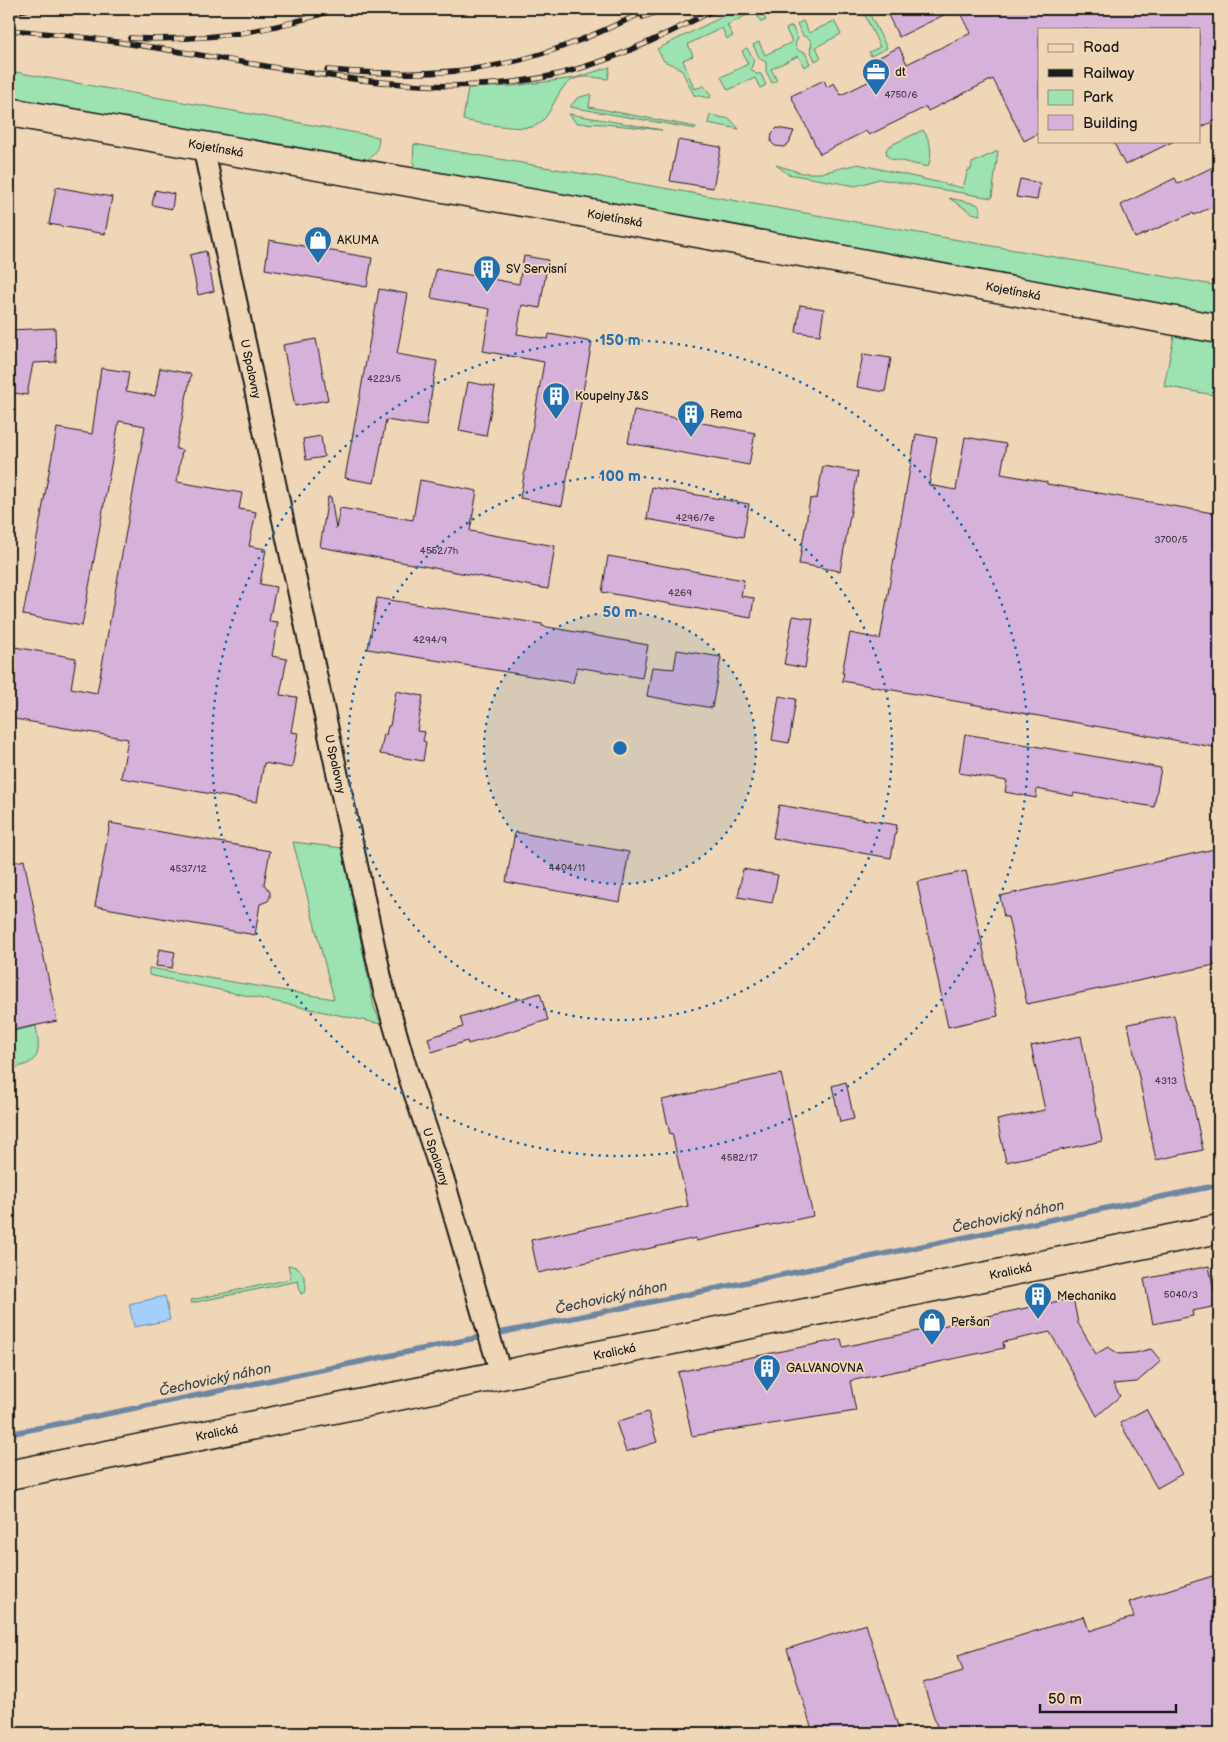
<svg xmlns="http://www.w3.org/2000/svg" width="1228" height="1742" viewBox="0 0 1228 1742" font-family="'Balsamiq Sans',sans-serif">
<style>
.green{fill:#9ce3b1;stroke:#5c8066}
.water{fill:#a3cffd;stroke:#6d87a3}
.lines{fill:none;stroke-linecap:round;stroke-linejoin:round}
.stream{stroke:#6d87a3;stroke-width:5.5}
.building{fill:#d6b1da;stroke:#1c1c1c}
.minor-casing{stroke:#1c1c1c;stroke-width:24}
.secondary-casing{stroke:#1c1c1c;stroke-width:31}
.minor{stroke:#efd6b7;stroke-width:20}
.secondary{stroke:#efd6b7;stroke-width:28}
.rail-casing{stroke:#1c1c1c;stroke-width:5.5}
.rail{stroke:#efd6b7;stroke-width:4;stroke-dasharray:11;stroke-linecap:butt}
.ring{fill:none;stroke:#1f6fb2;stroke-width:2.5;stroke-dasharray:2.5 5}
.labels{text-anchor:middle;stroke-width:4;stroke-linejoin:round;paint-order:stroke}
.number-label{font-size:10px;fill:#4a414c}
.poi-label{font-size:12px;fill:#1c1c1c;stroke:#efd6b7;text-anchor:start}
.street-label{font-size:12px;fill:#1c1c1c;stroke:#efd6b7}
.water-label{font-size:14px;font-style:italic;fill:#3e4954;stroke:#efd6b7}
.centre{fill:#1f6fb2;stroke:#efd6b7;stroke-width:2.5}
.ring-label{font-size:15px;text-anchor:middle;font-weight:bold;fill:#1f6fb2;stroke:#efd6b7;stroke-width:4;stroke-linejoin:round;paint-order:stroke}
</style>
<rect width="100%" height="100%" fill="#efd6b7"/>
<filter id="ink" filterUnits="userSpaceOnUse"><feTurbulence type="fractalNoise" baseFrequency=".02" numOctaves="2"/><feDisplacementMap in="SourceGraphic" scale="10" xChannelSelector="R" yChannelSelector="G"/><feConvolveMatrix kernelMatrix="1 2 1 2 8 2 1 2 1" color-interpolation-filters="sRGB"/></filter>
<g filter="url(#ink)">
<g class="green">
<path d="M738,9H761L766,20L761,22L755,11L727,25L733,36L727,39L722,28L688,44L693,56L683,60L694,89L704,86L711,95L710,98L694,95L681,69L664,61L657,49Z"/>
<path d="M862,9H867L887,48L871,56L869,52L880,47Z"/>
<path d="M803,21L809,33L834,21L841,34L816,47L821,58L815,61L810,49C814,43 810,37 803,36L797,24Z"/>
<path d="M792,26L798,39C793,45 796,52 805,52L810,64L804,67L798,56L771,69L777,80L772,83L766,71V62L760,59L753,45L759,42L765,55L792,42L786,29Z"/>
<path d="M747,48L754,60L751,69L756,74H761L766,85L760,88L755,78L728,90L721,77L748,64L742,51Z"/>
<path d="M610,67L608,79C598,78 583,75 574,79C552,90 554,120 532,127C521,130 475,123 463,120L468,88L513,86L575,78Z"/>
<path d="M9,71L379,137C378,149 376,155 365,161L9,100Z"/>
<path d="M591,94L589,107L696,127V129L570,107L577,98Z"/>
<path d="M569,114L662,130L605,124L576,123Z"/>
<path d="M710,115L730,119L739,129L708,123Z"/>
<path d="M923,130C931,141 933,154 928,167L891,159L887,156L886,150L889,146Z"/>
<path d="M414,144L1219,286V318L416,171L413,162Z"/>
<path d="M998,151L992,198L879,179L856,186L788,174L776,165L802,173H821L858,164L963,188L968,170H971L972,163Z"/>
<path d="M949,198L977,204L980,208V215L972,213Z"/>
<path d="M1175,331L1219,340V396L1164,386Z"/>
<path d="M293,842L342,848L374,1007L381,1024L149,975V968L334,999Z"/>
<path d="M36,1026C41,1056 40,1063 9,1069V1032Z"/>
<path d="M288,1265C302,1267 305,1276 306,1288L305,1292L301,1294L298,1281L191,1303V1300L291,1279Z"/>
</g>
<path class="water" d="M165,1296L170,1320L134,1327L129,1304Z"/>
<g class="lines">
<path class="stream" d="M9,1434L1219,1185"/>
</g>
<g class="building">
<path d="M885,9H956L899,37Z"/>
<path d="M959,9H1219V119L1199,128V29H1039V133L1024,141L993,79L928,111L926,107L869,135L866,131L820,154L791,96L824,80L827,87L834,83L841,95L882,75L876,59L899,47L907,64L971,33Z"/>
<path d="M777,128L794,131L789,143L784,147L775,146L771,142L772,133Z"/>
<path d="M678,140L721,147L713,188L670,181Z"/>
<path d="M1113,141H1174L1125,165Z"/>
<path d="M1219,164V204L1194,215L1193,213L1135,238L1121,205L1175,178L1178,184Z"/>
<path d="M1020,179L1040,183L1037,200L1016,197Z"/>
<path d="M56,187L112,197L105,234L49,224Z"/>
<path d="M155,190L174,194L172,209L152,205Z"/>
<path d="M269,240L372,258L367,287L265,269Z"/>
<path d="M206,251L214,291L198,295L190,255Z"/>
<path d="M524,256L548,260L540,308L522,305L517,334L548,339L549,334L592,342L562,506L520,498L544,362L483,351L490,309L431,298L436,269L519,284Z"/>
<path d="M379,289L408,294L397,354L437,361L426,426L386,420L374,483L345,478Z"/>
<path d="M800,305L824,309L820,335L796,332Z"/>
<path d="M55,328L56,362L33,363L27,395L9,392V330Z"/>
<path d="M316,339L328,400L295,406L283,345Z"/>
<path d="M863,354L891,358L885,392L857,387Z"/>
<path d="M101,368L129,372L126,391L155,396L160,368L191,374L176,449L182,450L177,482L242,493L239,509L256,512L249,546L266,549L260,584L276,587L269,621L278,622L272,656L287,659L280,695L297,697L291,732L298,733L292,768L264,763L257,802L121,778L128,739L9,718V646L76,658L71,688L97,693L145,426L119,421L82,626L23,615L57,428L92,434Z"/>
<path d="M468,382L495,387L486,436L459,431Z"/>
<path d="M634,410L755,433L749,465L628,443Z"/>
<path d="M916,434L937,438L929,485L956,490L965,437L1006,444L1001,474L1047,482V484L1219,514V748L842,681L844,673H842L850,633L880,639Z"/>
<path d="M321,436L324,457L306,460L303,439Z"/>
<path d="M823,466L858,472L840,571L799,564L810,499L817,498Z"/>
<path d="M420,480L477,491L470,531L555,546L548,589L320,547L328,497H331L336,529L340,508L413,520Z"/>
<path d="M652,487L749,504L743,537L647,519Z"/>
<path d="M608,556L744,580L741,596L754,598L751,618L602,592Z"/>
<path d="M377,598L542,624V626L648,645L642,678L577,667L573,683L368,649Z"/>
<path d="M793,616L813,619L805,668L784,664Z"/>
<path d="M677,650L721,657L712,708L647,696L652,667L674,669Z"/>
<path d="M396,691L423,696L417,731L425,732L423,741L426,742L423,761L380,754L384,734L386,735L388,726H390Z"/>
<path d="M779,696L796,699L789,743L772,740Z"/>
<path d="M965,734L1161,768L1154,807L1074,793L1073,796L1037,789L1036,798L1005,792L1007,781L959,773Z"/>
<path d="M779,805L897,825L891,858L773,838Z"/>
<path d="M110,823L270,851L264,884L270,892V897L268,901L260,904L255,935L95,906Z"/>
<path d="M515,832L629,852L620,902L506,882Z"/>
<path d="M1219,848V964L1027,1004L1008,917H1004L1000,896Z"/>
<path d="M24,860L57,1021L9,1031V864Z"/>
<path d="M743,869L778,875L772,903L738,897Z"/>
<path d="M966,871L998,1016L948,1027L917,882Z"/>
<path d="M159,949L175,952L172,968L156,966Z"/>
<path d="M540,993L548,1020L468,1044L467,1041L432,1052L428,1038L463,1027L460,1017Z"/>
<path d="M1174,1015L1203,1150L1156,1160L1128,1024Z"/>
<path d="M1081,1036L1102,1141L1006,1162L997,1120L1045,1110L1031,1046Z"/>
<path d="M781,1074L813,1216L696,1241V1238L538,1273L531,1240L688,1206L672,1133L670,1134L662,1100Z"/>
<path d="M846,1082L854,1119L840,1122L832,1086Z"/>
<path d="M1209,1266L1217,1306L1192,1311L1193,1316L1153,1324L1144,1279Z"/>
<path d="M1073,1298L1078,1323L1096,1354L1108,1347L1119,1354L1135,1353L1151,1349L1161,1361L1137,1382L1113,1384L1120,1396L1097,1416L1050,1332L1003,1342L1004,1348L850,1381L856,1411L692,1436L678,1372L841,1339L843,1347Z"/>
<path d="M1146,1409L1182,1474L1157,1488L1120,1423Z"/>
<path d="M648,1412L657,1442L626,1452L616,1422Z"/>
<path d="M1219,1574V1733H939L923,1683L963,1671L958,1655L1084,1616L1089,1631L1134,1617L1129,1602Z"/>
<path d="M866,1624L900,1733H813L787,1649Z"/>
</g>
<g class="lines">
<g class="minor-casing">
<g id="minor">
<path id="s1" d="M203,146L383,987L408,1074L445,1184L482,1312L501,1374"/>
</g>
</g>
<g class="secondary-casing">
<g id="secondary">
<path id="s2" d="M9,112L643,223L1219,329"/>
<path id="s3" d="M9,1475L1219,1229"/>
</g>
</g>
<use href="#minor" class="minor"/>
<use href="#secondary" class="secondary"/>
<g class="rail-casing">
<g id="rail">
<path d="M9,13L29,9"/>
<path d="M643,17L666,9"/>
<path d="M9,30C93,36 176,51 259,65C359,81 464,98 563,73C618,59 667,34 716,9"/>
<path d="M130,38C201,42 270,32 337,9"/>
<path d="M327,70C382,74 438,76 493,66C548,56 600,33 650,9"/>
</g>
</g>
<use href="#rail" class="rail"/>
</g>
</g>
<circle cx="620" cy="748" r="136" fill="#1f6fb2" fill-opacity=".12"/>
<g class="ring">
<circle cx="620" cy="748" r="136"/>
<circle cx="620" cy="748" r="272"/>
<circle cx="620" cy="748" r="408"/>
</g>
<defs>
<g id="office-pin" transform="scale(1.4375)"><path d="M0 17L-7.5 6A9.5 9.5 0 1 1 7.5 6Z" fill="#1f6fb2" stroke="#efd6b7"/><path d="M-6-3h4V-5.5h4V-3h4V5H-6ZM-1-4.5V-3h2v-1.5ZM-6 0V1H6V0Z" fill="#fff"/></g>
<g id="shop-pin" transform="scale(1.4375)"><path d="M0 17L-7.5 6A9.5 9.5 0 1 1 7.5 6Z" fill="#1f6fb2" stroke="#efd6b7"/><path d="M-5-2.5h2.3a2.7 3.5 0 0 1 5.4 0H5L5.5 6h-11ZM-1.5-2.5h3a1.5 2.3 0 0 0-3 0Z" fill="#fff"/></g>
<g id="building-pin" transform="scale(1.4375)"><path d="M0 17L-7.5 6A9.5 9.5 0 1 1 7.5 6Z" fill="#1f6fb2" stroke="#efd6b7"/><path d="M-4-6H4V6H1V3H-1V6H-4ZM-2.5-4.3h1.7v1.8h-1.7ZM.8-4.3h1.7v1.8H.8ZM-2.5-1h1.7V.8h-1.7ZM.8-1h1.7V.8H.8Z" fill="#fff"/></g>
</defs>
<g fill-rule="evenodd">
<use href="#office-pin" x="876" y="72"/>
<use href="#shop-pin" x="318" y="240"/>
<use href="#building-pin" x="487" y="269"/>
<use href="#building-pin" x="556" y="396"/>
<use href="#building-pin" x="691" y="414"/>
<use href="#building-pin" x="1038" y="1296"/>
<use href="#shop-pin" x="932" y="1322"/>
<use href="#building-pin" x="767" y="1368"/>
</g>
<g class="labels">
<g class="number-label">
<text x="901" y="98">4750/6</text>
<text x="384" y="382">4223/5</text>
<text x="695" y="521">4296/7e</text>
<text x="1171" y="543">3700/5</text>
<text x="439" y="554">4552/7h</text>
<text x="680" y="596">4269</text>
<text x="430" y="643">4294/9</text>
<text x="567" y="871">4404/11</text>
<text x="188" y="872">4537/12</text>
<text x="1166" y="1084">4313</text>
<text x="739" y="1161">4582/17</text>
<text x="1181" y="1298">5040/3</text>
</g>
<g class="poi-label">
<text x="895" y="76">dt</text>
<text x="337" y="244">AKUMA</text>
<text x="506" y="273">SV Servisní</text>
<text x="575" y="400">Koupelny J&amp;S</text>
<text x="710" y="418">Rema</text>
<text x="1057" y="1300">Mechanika</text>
<text x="951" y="1326">Peršan</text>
<text x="786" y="1372">GALVANOVNA</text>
</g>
<g class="street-label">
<text dy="4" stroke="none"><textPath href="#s2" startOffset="210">Kojetínská</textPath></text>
<text dy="4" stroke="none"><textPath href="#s2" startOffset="615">Kojetínská</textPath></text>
<text dy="4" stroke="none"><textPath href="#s2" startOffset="1020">Kojetínská</textPath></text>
<text dy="4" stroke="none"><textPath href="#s1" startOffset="228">U Spalovny</textPath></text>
<text dy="4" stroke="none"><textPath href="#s1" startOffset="632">U Spalovny</textPath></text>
<text dy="4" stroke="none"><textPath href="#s1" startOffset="1038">U Spalovny</textPath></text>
<text dy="4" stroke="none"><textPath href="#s3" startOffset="1022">Kralická</textPath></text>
<text dy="4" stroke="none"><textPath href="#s3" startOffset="618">Kralická</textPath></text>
<text dy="4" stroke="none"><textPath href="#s3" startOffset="212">Kralická</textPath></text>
</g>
<g class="water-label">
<text transform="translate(1008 1216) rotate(-12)" y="5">Čechovický náhon</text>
<text transform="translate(611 1297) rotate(-12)" y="5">Čechovický náhon</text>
<text transform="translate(215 1379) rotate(-12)" y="5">Čechovický náhon</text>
</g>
</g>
<circle cx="620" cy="748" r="8" class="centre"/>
<g class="ring-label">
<text x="620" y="345">150 m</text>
<text x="620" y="481">100 m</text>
<text x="620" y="617">50 m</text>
</g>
<rect width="1228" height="1742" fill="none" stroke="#efd6b7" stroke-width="30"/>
<rect x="15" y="15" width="1198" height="1712" fill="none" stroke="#1c1c1c" stroke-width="2" filter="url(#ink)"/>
<rect x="1038" y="28" width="162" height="115" fill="#efd6b7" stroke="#9b8c79"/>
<rect x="1048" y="44" width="25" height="8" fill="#efd6b7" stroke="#9b8c79"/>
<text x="1083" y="52" font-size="15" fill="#1c1c1c">Road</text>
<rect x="1048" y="69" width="25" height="8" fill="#1c1c1c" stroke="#9b8c79"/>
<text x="1083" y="78" font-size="15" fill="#1c1c1c">Railway</text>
<rect x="1048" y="90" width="25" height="15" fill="#9ce3b1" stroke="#9b8c79"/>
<text x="1083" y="102" font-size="15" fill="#1c1c1c">Park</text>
<rect x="1048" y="115" width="25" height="15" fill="#d6b1da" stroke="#9b8c79"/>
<text x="1083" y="128" font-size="15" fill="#1c1c1c">Building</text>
<path d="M1040 1704v8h136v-8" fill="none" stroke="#1c1c1c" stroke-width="2.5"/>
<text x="1048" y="1704" font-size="15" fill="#1c1c1c" stroke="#efd6b7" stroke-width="4" paint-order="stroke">50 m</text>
</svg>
